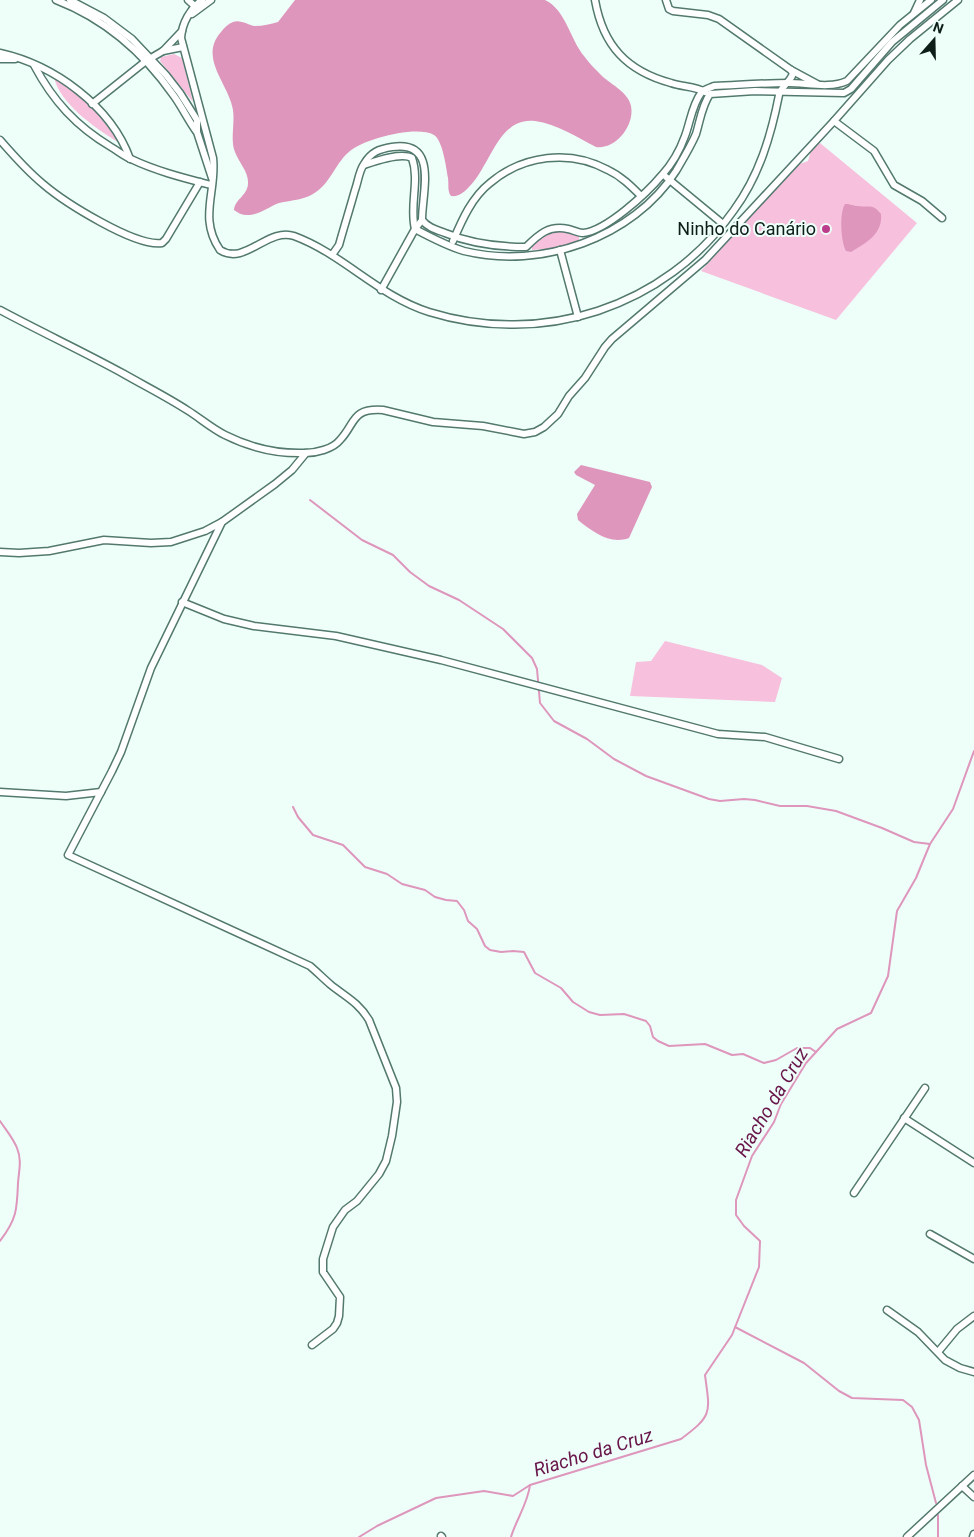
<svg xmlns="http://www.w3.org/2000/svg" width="974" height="1537" viewBox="0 0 974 1537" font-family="Roboto,sans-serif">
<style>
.green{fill:#f7c0dd}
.water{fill:#de96bc}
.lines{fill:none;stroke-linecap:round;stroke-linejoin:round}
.stream{stroke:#de96bc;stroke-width:2}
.minor-casing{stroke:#53796e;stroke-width:9}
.minor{stroke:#fff;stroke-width:6}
.poi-dot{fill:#bb3d8b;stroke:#eefff9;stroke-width:2}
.labels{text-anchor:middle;stroke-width:4;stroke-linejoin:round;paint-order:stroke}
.poi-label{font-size:18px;fill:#0d1d18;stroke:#eefff9;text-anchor:end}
.water-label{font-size:19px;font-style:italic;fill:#69164b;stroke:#eefff9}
</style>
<rect width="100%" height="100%" fill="#eefff9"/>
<g class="green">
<path d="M174,54L182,58L193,102L160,61L161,57Z"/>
<path d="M54,77C80,95 104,114 118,142C96,129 59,103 54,77Z"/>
<path d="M820,143L917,223L836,320L701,271L797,165L808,161L811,150Z"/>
<path d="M559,231L573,233L579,236V242L558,248L532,250V247C539,238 547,233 559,231Z"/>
<path d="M665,641L762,665L782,678L775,702L630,696L636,662L651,661Z"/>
</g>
<g class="water">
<path d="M295,0H545C566,10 570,39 584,56C589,63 596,70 602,76C612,85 628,92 631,106C635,126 615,150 596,147C577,137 557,124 535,121C498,116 490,168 468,188C463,193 458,197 451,196C447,191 449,184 448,178C446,167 443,141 434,135C416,125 365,139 350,151C336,162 331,182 316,192C305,200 292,200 279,203C268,207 260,215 247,215C242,215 238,213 234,210C235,199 247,196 248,184C249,172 239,163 235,152C230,140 235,124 233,110C229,84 198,58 221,32C224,28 228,24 233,22C240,19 248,25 255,26C263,26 271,24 278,22Z"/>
<path d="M845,204C851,204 853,206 858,206C870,208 872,203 881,214C883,234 866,243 851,252L846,251C841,242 839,213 845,204Z"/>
<path d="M581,465L650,482L652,487L629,538C610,545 593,532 578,520L577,514L595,485L576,475L574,472Z"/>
</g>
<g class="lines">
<g class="stream">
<path d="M310,500L362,540L393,555L410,572L429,586L459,600L503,629L532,658L537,669L540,703L554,721L587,739L614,759L646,776L709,799L720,801L744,799L755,800L780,806H807L836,811L882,828L914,842L930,844"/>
<path d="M293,807L298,817L313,835L343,845L365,867L387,874L402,884L425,890L435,897L446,900L457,901L464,910L468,921L477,929L485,946L490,950L501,952L513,951L524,952L535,973L561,988L573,1002L589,1012L600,1015L624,1014L646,1021L650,1026L653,1037L658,1041L669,1046L705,1044L732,1055L743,1054L764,1063L776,1060L797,1048H810L816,1052"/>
<path d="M0,1121C6,1130 13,1138 17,1148C22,1160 19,1170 18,1183C17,1209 17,1219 0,1241"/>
<path d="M735,1327L804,1363L839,1391L852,1398L903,1400L912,1407L919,1420L926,1465L936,1503"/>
<path d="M938,1515V1537"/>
<path d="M359,1537L377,1526L436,1498L484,1491L513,1496L530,1485L681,1439C713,1415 710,1413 705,1375L732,1335L759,1267L760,1241L744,1226L736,1215V1200L752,1156L774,1122L781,1104L806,1063L837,1029L871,1013L888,976L897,911L916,878L930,844L953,809L974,751"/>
<path d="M511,1537C516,1520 528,1503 530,1485"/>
</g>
<g class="minor-casing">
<g id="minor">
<path d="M56,0C105,19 144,53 174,96C182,107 188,120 196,131"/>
<path d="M70,0L104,18L132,39L166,75L180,93L197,120V132L212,178"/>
<path d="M188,0L198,9"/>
<path d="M202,0C190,9 182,23 181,38L213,158C217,191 198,218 220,250C245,266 268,227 294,236C343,254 378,296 429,312C542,347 665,308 734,210C759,176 771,136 779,95C781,86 791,82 793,73L791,70"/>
<path d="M595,0C603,46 627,71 671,83C682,87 695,86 705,92"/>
<path d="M666,0L669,9L673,11L708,15L719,19L791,70L817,84"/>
<path d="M914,13L920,0"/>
<path d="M192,14L211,0"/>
<path d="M163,51L183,47"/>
<path d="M0,53C54,65 111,106 130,159"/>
<path d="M0,59H15"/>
<path d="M34,65C53,101 76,126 111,147C118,151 124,156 131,159C156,171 184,178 211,185"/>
<path d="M92,104L146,61L163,51L182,31"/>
<path d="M834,121L874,151L894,185L922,201L942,218"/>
<path d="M0,140C13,155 27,171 43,184C64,202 135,247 162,243L166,239L200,182"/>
<path d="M364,165C376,161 401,152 412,158C420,181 409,206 415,229C430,237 447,246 464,251C541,270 633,238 676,171C683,159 691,146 696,134C700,121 702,105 710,94L755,91L844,93L851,89L892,42L943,0"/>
<path d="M666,177L723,224"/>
<path d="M453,241C462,220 472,197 490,183C523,155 570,149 608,170C621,176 631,186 641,196"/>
<path d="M560,250L578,317"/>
<path d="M332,255L339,245C344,227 350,208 355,190C358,182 359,171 364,164C371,152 379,149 392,147C439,140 422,192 422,220C428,228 437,230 445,233C472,244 497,247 526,247C539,234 549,225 568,229C573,230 578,233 583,233C606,231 647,193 662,175C672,164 680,150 685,136C690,123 692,105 701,93C704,89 710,88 714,86C739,85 764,83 789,83C807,83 830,89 847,81L900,25L931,0"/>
<path d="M381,290L415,229L422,220"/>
<path d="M0,310C41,332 84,352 124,374C145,386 167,397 187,410C200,418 211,428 225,435C249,447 278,454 305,453C316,453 333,449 340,440C356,423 351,408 383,410L433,422L483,426L524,434L535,432L544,427L558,414L569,396L585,378L605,347L612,339L705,260L834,121L888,60L910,39L958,0"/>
<path d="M306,453L292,470L275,484L222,522L151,668L121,752L112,771L68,855L310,966C317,972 324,979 331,985C346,997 358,1002 369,1020L396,1088L397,1102L392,1136L386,1161L379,1174L357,1201L345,1210L333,1227L323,1259V1272L340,1297L339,1316L337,1323L333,1329L312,1345"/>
<path d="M0,552L19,553L49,551L104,540L151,543L171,542L205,531L222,522"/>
<path d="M182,602L224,619L254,626L336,636L441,660L718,734L765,737L839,759"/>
<path d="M0,792L66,796L101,792"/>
<path d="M904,1118L974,1163"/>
<path d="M854,1193L925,1088"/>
<path d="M930,1234L974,1259"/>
<path d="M887,1310L918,1332L945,1360L960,1368L974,1372"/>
<path d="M938,1352L957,1329L974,1316"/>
<path d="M962,1486L974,1497"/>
<path d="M441,1536L442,1537"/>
<path d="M907,1537L974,1475"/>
<path d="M973,1537L974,1534"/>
</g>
</g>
<use href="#minor" class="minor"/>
</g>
<circle class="poi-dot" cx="826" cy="229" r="5"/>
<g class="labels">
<g class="poi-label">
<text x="816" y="235">Ninho do Canário</text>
</g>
<g class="water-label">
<text transform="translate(771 1102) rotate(-59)" y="7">Riacho da Cruz</text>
<text transform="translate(593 1452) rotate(-17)" y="7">Riacho da Cruz</text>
</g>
</g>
<g transform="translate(934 40) rotate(20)" stroke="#eefff9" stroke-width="4" paint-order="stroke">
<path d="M0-4L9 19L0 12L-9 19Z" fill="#0d1d18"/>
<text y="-8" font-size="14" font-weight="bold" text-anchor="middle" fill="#0d1d18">N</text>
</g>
</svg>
